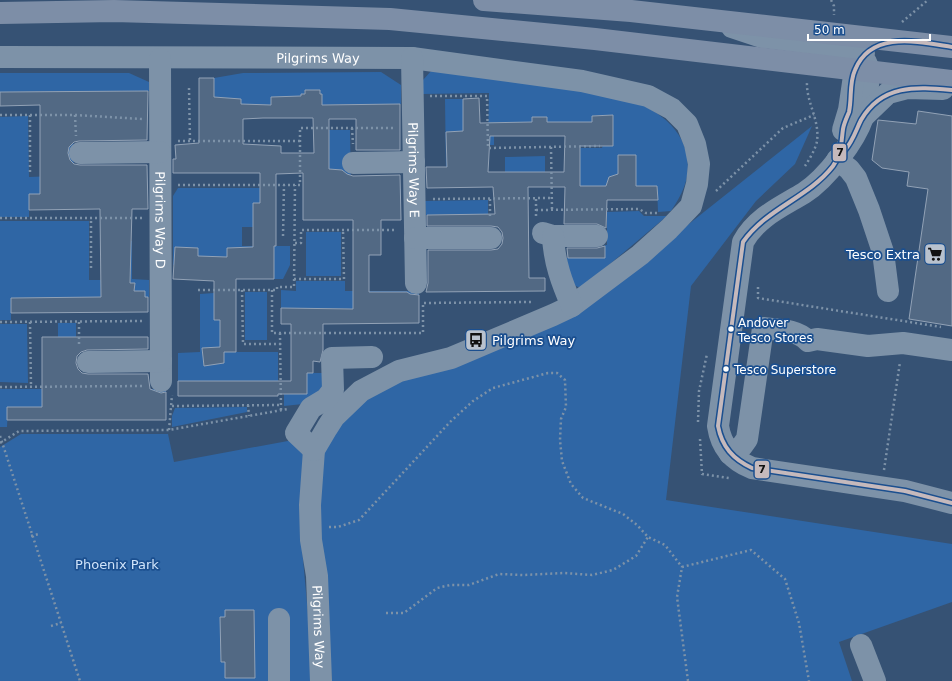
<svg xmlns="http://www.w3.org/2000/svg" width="952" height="681" viewBox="0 0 952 681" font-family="'DejaVu Sans',sans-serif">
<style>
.green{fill:#2f66a5}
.building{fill:#526984;stroke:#92a2b6;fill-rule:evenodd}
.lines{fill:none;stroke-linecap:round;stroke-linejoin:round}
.path{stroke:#7d92a8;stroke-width:2.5;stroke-dasharray:2 3;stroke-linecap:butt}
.minor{stroke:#7d92a8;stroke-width:22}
.major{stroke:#7d8ea7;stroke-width:22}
.bus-1-casing{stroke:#1b4f8f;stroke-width:7}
.bus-1{stroke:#c5b9bc;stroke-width:4}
.bus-dot{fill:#fff;stroke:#1b4f8f;stroke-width:1.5}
.labels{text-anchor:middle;stroke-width:3.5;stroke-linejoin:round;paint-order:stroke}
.bus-label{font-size:12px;fill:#fff;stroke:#1b4f8f;text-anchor:start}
.street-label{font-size:13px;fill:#fff;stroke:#1b4f8f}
.poi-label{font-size:13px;fill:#fff;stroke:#1b4f8f;text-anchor:end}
.park-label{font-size:13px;fill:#cfe3fa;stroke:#1b4f8f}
.line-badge{stroke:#1b4f8f;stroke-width:1.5}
.pale-badge-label{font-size:11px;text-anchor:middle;font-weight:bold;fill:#111}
</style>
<rect width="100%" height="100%" fill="#365274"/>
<g class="green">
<path d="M432,70C468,75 504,80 540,85C563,88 597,89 619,96C658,107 697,135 686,181C683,192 677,202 671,211L658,212L657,186H608L580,207V148H602L612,115L592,116V122H547V117H533L532,122L494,123V145H488L489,93L421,94L423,80Z"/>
<path d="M381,72L401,85V104L322,105L320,91L305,90L301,104L283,97H271V105H243V136L215,137L214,78L243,73Z"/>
<path d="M0,73H129L149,82V91L0,92Z"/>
<path d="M445,99H463L464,157L446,173Z"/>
<path d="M28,116L29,177L56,176L73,117L74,176H147L148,194L29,195V217H0V117Z"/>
<path d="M812,126L795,164L756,201L691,286L666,500L952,544V602L839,642L852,681H332L317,528L323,444L344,413L396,381L582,309Z"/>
<path d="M329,130H350L351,189H401V204H373L329,189Z"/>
<path d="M545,156V172H505V157Z"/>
<path d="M178,188H260V227H242V246H290V265L283,279H274V264L232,257H220V264L173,265V196Z"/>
<path d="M488,200V214L426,215L425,201Z"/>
<path d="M639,211L644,216H667L585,285L580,288L574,285L564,258H605V245H607V212Z"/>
<path d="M0,221H89V280H117L121,241H132V279L149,280V297L11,298V320H0Z"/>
<rect x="306" y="232" width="35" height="44"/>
<path d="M296,281H345V291H419V302L360,309L281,308V290L296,291Z"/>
<rect x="245" y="292" width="22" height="48"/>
<path d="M214,293V312H220V352H278V381H178V353L200,352V294Z"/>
<path d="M58,323H76V363L58,364Z"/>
<path d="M0,324H27L28,383L0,382Z"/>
<path d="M307,373H324V396L303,404L284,406V394H307Z"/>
<path d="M0,389H166V407H8L7,427H0Z"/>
<path d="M247,407V412L172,427V416L175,408Z"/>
<path d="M21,434H168L174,462L304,438L300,526L314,681H0V447Z"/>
</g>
<g class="building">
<path d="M199,78H214V97L241,99V104L271,105V97L301,96V94H305V90H320V94H322V105L400,104V150H356V119H329V169L342,170L347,174L353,176L400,175L401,220H381V255H369V292H407L410,294L419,295V323L323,324V350L320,362L313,361V373H307V394H278V396H178V381H291V324H281V308L353,309V220H303V173L276,174V246H274V279H236V352H224V363L204,366L202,348L220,347V320H214V281L173,279L175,247L198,248V256L227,257V248L253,247V203H260V173H173V159H176L175,145L199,143ZM263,118H313L314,153H281V146L243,144V119Z"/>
<path d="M148,91L147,140L79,141L74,142L69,147L68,153L70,160L74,164L80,165H147L148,209H132L130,283H135L134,291H145V297H148V312L11,313V298L101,297L100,209L29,210V194H40V105L0,106V92Z"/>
<path d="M479,98L480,123L532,122V117H547V122H592V116L613,115V146H580V186H606L609,177L618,174V155H636V186H657L658,200H607L606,228L597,224H564L565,187H528L529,278H545V291L426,292L428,283V250H491L498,249L502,244L503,238L502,232L498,227L491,226H427V215L495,214L493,187L427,188L426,167H447L446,132L463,131V99ZM490,136H565L564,172H488Z"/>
<path d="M918,111L952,116V326L909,319L928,189L907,186L909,172L882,168L872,160L878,120L916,124Z"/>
<path d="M605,246V258H568L567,248H597Z"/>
<path d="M42,337H148V349L87,350L81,352L77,356L76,363L78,369L82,373L88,374H148L150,389L161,393L166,392V420H7V407H42Z"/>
<path d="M225,610H254L255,678H225V662H221L220,617H225Z"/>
</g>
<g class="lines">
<g class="path">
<path d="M831,0L834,6V15"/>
<path d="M902,22L928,0"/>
<path d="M189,88L190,141"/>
<path d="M430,96H487L488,148L600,146"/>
<path d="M0,115H75L142,119"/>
<path d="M30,115V174"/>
<path d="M75,115L76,136"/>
<path d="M352,128L353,144"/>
<path d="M178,141H300"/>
<path d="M551,147L552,210"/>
<path d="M805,166C809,160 816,148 817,141C820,120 806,102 807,82"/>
<path d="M178,185H300V128H394"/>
<path d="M716,191L783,128L814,115"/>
<path d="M433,199L552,198"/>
<path d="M490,199V219"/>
<path d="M536,210L639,209L646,213H658"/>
<path d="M536,216V198"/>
<path d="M0,218H142"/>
<path d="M283,236L284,185"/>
<path d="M295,243H301V230H396"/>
<path d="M91,268V218"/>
<path d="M294,279H344L343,230"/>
<path d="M758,287V298L941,327"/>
<path d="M198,290H277V287H294L295,185"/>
<path d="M242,290L243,344H281"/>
<path d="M272,290V333H423V303L532,302"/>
<path d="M0,322L143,321"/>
<path d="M30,322L31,386"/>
<path d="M79,322V346"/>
<path d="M280,333L281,410"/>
<path d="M0,387L143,386"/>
<path d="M248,405L249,416"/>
<path d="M172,406L281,405"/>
<path d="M698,422L699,391L707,354"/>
<path d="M169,430L172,395"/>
<path d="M0,436L80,681"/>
<path d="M700,439L702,474L729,478"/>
<path d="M0,443L19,431L169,430L288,409"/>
<path d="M884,470L900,362"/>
<path d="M329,527H338L359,520L450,422L473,401L493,388L548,373H557L565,380L566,407L561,419L560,440L562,461L571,484L583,498L623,514L637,525L648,537L665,545L682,567"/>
<path d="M31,536L39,534"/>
<path d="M386,613H404L437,588L450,585H469L499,574L523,575L564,573L592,575L613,570L636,556L648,537"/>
<path d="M51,626L61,623"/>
<path d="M688,681L677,597L682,567L751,550L785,579L799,623L809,681"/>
</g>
<g class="minor">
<path d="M732,27L762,37L851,48C872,62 870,70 867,93C866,101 866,109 863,117C855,141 826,179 804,193C781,207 757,217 743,242L718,426C721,446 732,460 752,468L905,491L952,503"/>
<path id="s1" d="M0,57L412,58L582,81L648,96L672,109L687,124L695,144L699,164L697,184L691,206L669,229L640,255L572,306L553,315L451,358L399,371L361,391L334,417L327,428L314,450L310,505L311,540L317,576L321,681"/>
<path id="s2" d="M412,58L416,283"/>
<path id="s3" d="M160,59L161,381"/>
<path d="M864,116L888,93L907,88L943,89"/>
<path d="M843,130L849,110L855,69L864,53"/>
<path d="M80,153L160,152"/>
<path d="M837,160L849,169L856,178L869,210L883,252L888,291"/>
<path d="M353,163L414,162"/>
<path d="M543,233L553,236H597"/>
<path d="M553,236C554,262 562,283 572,306"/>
<path d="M415,238H491"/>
<path d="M88,362L161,361"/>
<path d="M314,450L296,433L311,408L326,399L333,390L332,358L372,357"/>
<path d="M730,454L742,446L747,439L763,328C778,330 797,329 808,341L817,339L868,346L903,343L952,350"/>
<path d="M861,645L875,681"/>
<path d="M279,681V619"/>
</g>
<g class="major">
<path d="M484,0L631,11L952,47"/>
<path d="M0,13L114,11L390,19L595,39L952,81"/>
</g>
<g class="bus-1-casing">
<g id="bus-1">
<path d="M952,47C919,42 871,30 855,70C849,83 852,98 849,112C847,117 844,123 843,129C841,143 842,154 833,166C808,198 767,208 743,242L718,426C722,447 733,459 752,468L905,491L952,503"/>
<path d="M845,150C853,141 856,130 861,120C882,84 916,87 952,90"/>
</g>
</g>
<use href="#bus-1" class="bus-1"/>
</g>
<defs>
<g id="supermarket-square" transform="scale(1.15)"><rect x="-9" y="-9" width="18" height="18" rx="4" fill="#b9c2ce" stroke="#1b4f8f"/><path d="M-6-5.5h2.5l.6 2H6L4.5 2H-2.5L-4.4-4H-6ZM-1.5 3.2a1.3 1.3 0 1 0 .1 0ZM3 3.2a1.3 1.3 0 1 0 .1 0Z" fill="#111"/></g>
<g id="bus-square" transform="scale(1.15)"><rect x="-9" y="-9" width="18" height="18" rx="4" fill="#b9c2ce" stroke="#1b4f8f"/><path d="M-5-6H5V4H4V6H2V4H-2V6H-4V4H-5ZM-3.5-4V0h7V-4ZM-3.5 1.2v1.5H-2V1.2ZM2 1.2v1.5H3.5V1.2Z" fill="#111"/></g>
</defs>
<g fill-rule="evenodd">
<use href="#supermarket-square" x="935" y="254"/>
<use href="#bus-square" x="476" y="340"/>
</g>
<g class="bus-dot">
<circle cx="731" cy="329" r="3.5"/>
<circle cx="726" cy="369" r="3.5"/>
</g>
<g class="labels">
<g class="bus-label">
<text x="738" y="327">Andover<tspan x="738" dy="15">Tesco Stores</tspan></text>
<text x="734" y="374">Tesco Superstore</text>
</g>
<g class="street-label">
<text dy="5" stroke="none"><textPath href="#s1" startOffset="318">Pilgrims Way</textPath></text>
<text dy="5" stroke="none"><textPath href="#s2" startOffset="112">Pilgrims Way E</textPath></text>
<text dy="5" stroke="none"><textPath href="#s3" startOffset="161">Pilgrims Way D</textPath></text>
<text dy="5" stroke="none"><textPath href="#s1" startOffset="1422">Pilgrims Way</textPath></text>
</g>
<g class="poi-label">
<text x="920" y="259">Tesco Extra</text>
<text x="492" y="345" text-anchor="start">Pilgrims Way</text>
</g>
<g class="park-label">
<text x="117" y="569">Phoenix Park</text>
</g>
</g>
<g class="line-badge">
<rect x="832" y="143" width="15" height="19" rx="4" fill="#c5b9bc"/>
<rect x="754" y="460" width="16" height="19" rx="4" fill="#c5b9bc"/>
</g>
<g class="pale-badge-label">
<text x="840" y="156">7</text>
<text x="762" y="473">7</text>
</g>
<path d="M808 34v6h122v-6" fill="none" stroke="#ffffff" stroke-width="2"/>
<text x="814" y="34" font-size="12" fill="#ffffff" stroke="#1b4f8f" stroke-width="3" paint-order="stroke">50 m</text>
</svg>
